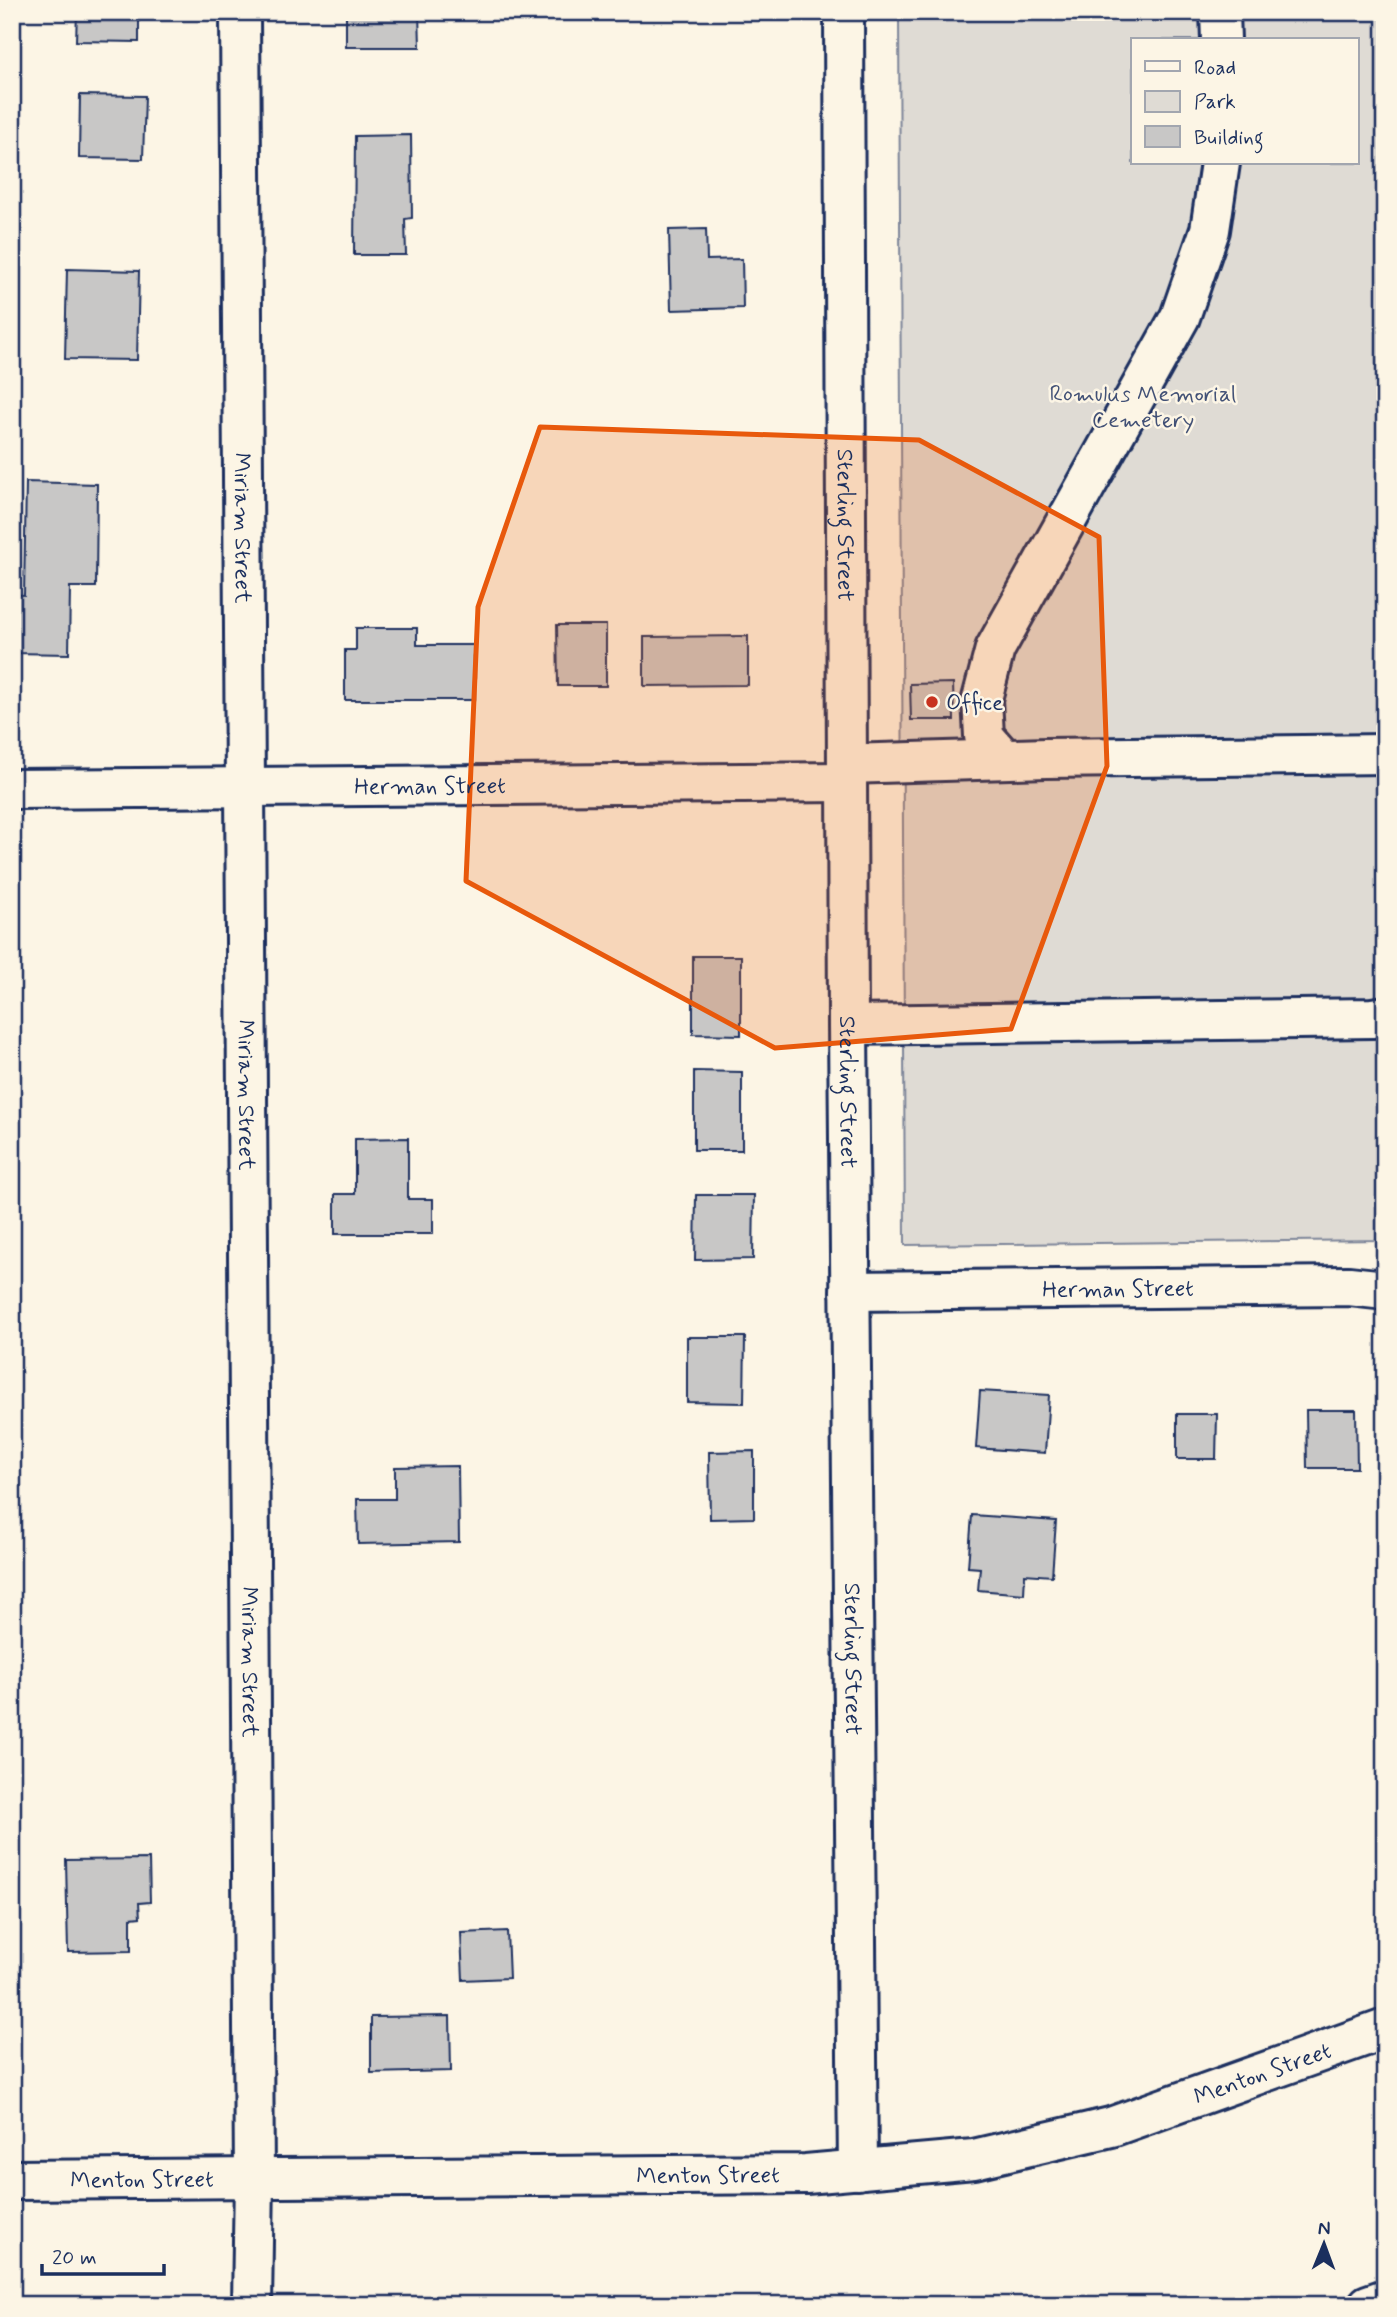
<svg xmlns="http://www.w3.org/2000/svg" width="1397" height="2317" viewBox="0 0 1397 2317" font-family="Mynerve,sans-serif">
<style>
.green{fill:#dfdbd4;stroke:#7d8599;stroke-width:2;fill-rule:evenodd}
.building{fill:#c8c7c6;stroke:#1b2f5e;stroke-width:2}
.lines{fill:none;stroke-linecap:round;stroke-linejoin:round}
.minor-casing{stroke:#1b2f5e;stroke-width:44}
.highway-casing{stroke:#1b2f5e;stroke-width:44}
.minor{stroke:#fcf5e5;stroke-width:38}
.highway{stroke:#fcf5e5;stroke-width:38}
.marked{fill:#e8590c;fill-opacity:0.2;stroke:#e8590c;stroke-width:5;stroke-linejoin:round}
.poi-dot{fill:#c8321e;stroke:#fcf5e5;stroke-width:2.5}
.labels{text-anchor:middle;stroke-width:5;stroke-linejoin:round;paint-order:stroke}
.park-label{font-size:23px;fill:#425176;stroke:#fcf5e5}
.street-label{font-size:23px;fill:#1b2f5e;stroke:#fcf5e5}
.poi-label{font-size:23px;fill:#1b2f5e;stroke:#fcf5e5;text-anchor:start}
</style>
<rect width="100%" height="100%" fill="#fcf5e5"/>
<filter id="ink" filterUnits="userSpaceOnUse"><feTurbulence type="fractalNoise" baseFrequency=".0143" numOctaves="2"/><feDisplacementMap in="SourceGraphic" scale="14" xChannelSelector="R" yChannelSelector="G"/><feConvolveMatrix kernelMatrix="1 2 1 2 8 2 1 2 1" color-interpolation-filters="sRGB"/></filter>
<g filter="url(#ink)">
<path class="green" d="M899,12H1385V1240L905,1245ZM1133,40H1357V163H1133Z"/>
<g class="building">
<path d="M77,12H139V42L76,41Z"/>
<path d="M346,12H419L420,47H346Z"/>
<path d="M80,95L145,96L143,159L79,158Z"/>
<path d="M411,135L412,218L405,219L406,255H354L355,136Z"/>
<path d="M706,229L707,260L742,259L743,308L671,310L669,230Z"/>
<path d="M67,269L139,271L137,360L65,359Z"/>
<path d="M26,482L97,484L96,587H70L69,654L12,653V594L24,595Z"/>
<path d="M557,625H606V686H558Z"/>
<path d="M356,628H417V645H474L475,700H345V650H356Z"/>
<path d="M748,636V685L644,686V637Z"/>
<path d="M953,683L954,720H911L910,684Z"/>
<path d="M693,956H741V1035L693,1034Z"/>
<path d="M694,1071L742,1072V1150H694Z"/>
<path d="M408,1138V1199H433V1234H335V1194H355V1139Z"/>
<path d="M696,1195H754L753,1259L695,1260Z"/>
<path d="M687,1337H745L744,1403L687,1402Z"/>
<path d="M980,1391L1049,1395L1045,1453L976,1448Z"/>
<path d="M1306,1410H1356L1357,1468H1307Z"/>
<path d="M1177,1414H1217L1216,1459H1177Z"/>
<path d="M754,1451V1518L710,1519L709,1452Z"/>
<path d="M458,1466L459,1542L358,1544L357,1499H395V1467Z"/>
<path d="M972,1515L1056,1521L1052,1576L1025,1574L1024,1594L978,1590L980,1568L968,1567Z"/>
<path d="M149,1859L150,1902L139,1903L140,1917L131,1918V1951L68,1952L66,1860Z"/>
<path d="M507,1931L509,1978L463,1980L461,1933Z"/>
<path d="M450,2016L451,2071L371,2073V2017Z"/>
</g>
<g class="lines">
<g class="minor-casing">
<g id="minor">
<path id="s1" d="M240,12L254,2178L252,2305"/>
<path id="s2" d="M844,12L848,1025L858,2170"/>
<path d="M1220,12L1221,40"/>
<path d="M1004,759L984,736L982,699L995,649L1180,317L1210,230L1220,163"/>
<path d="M847,764L1046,758L1385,754"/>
<path id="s3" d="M12,789L847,782"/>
<path d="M848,1025L1372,1018L1385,1016"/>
<path id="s4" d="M850,1291L1349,1286L1385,1290"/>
<path id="s5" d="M12,2180L806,2174L974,2159L1111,2127L1385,2029"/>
</g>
</g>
<g class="highway-casing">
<path id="highway" d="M1368,2305L1385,2299"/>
</g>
<use href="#minor" class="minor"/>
<use href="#highway" class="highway"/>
</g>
</g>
<path class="marked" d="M540,427L919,440L1099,537L1107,766L1011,1029L775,1048L466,881L478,607Z"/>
<circle class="poi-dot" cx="932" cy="702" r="7"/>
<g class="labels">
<g class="park-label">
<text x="1143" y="401">Romulus Memorial<tspan x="1143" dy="26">Cemetery</tspan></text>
</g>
<g class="street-label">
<text dy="8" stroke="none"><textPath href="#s2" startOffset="513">Sterling Street</textPath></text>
<text dy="8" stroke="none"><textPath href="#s1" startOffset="516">Miriam Street</textPath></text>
<text dy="8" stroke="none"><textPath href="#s3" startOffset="418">Herman Street</textPath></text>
<text dy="8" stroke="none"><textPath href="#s2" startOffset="1080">Sterling Street</textPath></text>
<text dy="8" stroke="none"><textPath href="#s1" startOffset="1083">Miriam Street</textPath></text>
<text dy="8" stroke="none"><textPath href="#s4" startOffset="268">Herman Street</textPath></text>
<text dy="8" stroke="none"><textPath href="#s2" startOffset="1647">Sterling Street</textPath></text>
<text dy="8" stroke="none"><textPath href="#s1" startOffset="1650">Miriam Street</textPath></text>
<text dy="8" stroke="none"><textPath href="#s5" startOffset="1264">Menton Street</textPath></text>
<text dy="8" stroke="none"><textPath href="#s5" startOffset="696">Menton Street</textPath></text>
<text dy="8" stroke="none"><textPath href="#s5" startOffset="130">Menton Street</textPath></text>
</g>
<g class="poi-label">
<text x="946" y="710">Office</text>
</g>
</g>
<rect width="1397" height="2317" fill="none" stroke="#fcf5e5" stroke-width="42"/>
<rect x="21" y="21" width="1355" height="2275" fill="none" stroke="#1b2f5e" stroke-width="2.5" filter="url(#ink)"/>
<rect x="1131" y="38" width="228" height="126" fill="#fcf5e5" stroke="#a2a6af" stroke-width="2"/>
<rect x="1145" y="61" width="35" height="10" fill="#fcf5e5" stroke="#a2a6af" stroke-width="2"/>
<text x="1194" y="74" font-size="21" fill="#1b2f5e">Road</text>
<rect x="1145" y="91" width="35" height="21" fill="#dfdbd4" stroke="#a2a6af" stroke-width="2"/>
<text x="1194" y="108" font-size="21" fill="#1b2f5e">Park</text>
<rect x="1145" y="126" width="35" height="21" fill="#c8c7c6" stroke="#a2a6af" stroke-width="2"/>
<text x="1194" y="144" font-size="21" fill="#1b2f5e">Building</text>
<g transform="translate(1324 2244) rotate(1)" stroke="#fcf5e5" stroke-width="5" paint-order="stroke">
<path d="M0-5L12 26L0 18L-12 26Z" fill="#1b2f5e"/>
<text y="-10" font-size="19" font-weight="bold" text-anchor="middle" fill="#1b2f5e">N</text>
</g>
<path d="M42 2264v10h122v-10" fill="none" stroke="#1b2f5e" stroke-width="3.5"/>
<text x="52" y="2264" font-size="21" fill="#1b2f5e" stroke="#fcf5e5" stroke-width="5" paint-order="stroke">20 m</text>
</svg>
